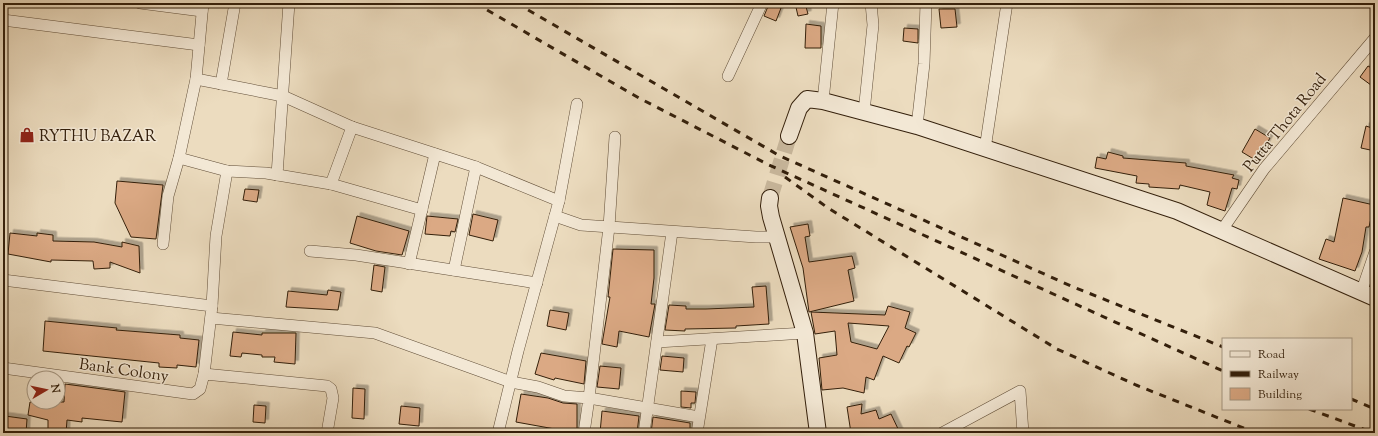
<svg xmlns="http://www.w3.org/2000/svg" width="1378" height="436" viewBox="0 0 1378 436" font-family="'Sorts Mill Goudy',serif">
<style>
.building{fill:#dba984;stroke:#331f0b;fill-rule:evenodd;filter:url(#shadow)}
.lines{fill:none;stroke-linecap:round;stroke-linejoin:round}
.secondary-tunnel{stroke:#c7b69b;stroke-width:16;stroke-dasharray:16 8;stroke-linecap:butt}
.street-casing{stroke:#614e38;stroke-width:12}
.secondary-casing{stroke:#331f0b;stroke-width:18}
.street{stroke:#f3e8d5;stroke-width:11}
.secondary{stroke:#f3e8d5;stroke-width:16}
.rail{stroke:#331f0b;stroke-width:3;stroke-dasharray:7 7;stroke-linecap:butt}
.labels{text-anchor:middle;stroke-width:3;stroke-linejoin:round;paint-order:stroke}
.street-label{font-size:16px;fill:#331f0b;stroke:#f3e8d5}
.poi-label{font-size:16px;fill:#331f0b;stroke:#f3e8d5;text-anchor:start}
</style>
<defs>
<filter id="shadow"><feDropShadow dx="3.5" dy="-3.5" stdDeviation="0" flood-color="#0004"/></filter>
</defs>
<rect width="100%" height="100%" fill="#ecdcbf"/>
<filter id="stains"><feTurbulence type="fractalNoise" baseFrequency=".005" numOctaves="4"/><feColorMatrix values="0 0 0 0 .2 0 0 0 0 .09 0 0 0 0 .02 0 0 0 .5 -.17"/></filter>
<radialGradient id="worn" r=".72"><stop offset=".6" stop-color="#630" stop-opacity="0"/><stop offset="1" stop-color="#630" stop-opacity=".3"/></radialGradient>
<g class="building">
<path d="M795,3H805L808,14L798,16Z"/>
<path d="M769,4L781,8L776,21L764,16Z"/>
<path d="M939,9H955L957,27L941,28Z"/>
<path d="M806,24L821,26V48H805Z"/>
<path d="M904,28L918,29V43L903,41Z"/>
<path d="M1368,66L1375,70V88L1360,77Z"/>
<path d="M1366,126L1375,129V151L1361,148Z"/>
<path d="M1255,129L1270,138L1257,161L1242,152Z"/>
<path d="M1108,152L1123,156V158L1186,163V166L1234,175L1232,178L1239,180L1237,189L1232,188L1225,211L1207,205L1210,192L1180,185L1179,189L1149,187V184L1136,183L1137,176L1095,168L1097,157L1106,159Z"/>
<path d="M117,181L163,185L156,239L131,237L115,203Z"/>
<path d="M245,189L259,190L257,202L243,200Z"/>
<path d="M1343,198L1374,205L1369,227H1366L1362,252L1355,271L1319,259L1326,239L1334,242Z"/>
<path d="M473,214L498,220L493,241L469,235Z"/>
<path d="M357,216L409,231L402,255L376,251L350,243Z"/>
<path d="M427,216L458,219L455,232L451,231L450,236L425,234Z"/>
<path d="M808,224L810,236L805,237L809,262L852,256L855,268L848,270L854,301L809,312L803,268L790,227Z"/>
<path d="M10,233L37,236V233L53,235V241L94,242L122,247V242L139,246L140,273L110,262V268L94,269L93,261L51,260V262L8,254Z"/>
<path d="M613,249L654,250V278L651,304H655L649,337L619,331L617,347L602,344L610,297H608Z"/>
<path d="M374,265L385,267L382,292L371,290Z"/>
<path d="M766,286L769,324L736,326V328L685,329V331L665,330L669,305L686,306V309H706L754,307L752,287Z"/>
<path d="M328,290L341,292L338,310L286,307L288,291L327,295Z"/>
<path d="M888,306L910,312L905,328L916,333L909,347L907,346L899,363L883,356L874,380L866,377L864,393L843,388L822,390L819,358L837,355L835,331L815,334L811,312L885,315ZM848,323L889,326L877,349L851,342Z"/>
<path d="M550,310L569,313L566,330L547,326Z"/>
<path d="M45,321L117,328L116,330L180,335V338L199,340L196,367L177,365V368L159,367V363L43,351Z"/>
<path d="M233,332L262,335V333H296L295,364L274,362L275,357H262V355L242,353L241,357L230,356Z"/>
<path d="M541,353L586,361L584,384L555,378L554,380L535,374Z"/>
<path d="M662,356L684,358L683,372L660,370Z"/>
<path d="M600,366L621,368L619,389L597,387Z"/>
<path d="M65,384L125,392L122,422L82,418V422L67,420L66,433H48V420L28,415L30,402H64Z"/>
<path d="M353,388L365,389L364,419L352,418Z"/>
<path d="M681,391L696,392L695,403H691V408L681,407Z"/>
<path d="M521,394L548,398L563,403L577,404V433L516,422Z"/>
<path d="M862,404L861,414L876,410L879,419L891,414L900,433H851L847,407Z"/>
<path d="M254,405L266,406L265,423L253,422Z"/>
<path d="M401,406L420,408L419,426L399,424Z"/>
<path d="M602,411L639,416L637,433H600Z"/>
<path d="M5,416L27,419L26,433H4Z"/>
<path d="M653,417L690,423V433H651Z"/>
</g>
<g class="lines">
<path class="secondary-tunnel" d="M770,198L789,136"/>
<g class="street-casing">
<g id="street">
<path d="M140,3L202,11"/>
<path d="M3,20L199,45"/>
<path d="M728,76L762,3"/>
<path d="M196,79L283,96L352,127L476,167L559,201L518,351L498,433"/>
<path d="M221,84L235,3"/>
<path d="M823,101L833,3"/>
<path d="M864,112L873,25L871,3"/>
<path d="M917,126L924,64L926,3"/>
<path d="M615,137L609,227L589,398L699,417"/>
<path d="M985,149L1007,3"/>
<path d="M179,158L227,171L266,173L331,184L422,210"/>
<path d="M277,175L289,3"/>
<path d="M331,184L352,127"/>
<path d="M559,201L577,104"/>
<path d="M555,216L581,225L756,237H777"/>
<path d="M1222,230L1264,169L1375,38"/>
<path d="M163,244L168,196L179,158L196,79L203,3"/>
<path d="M310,251L356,255L537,283"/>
<path d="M409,264L435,154"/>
<path d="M454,270L476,167"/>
<path d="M3,280L212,306L204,374L200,389L193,394L3,368"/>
<path d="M1361,293L1375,252"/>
<path d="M212,306L216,236L227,171"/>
<path d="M211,318L375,333L511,382L538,387L564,396L589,398L584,433"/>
<path d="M657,342L805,333"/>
<path d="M204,374L327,386L331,389L333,398L327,433"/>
<path d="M644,433L672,232"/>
<path d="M697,433L712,339"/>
<path d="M942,433L1020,391L1023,433"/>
</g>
</g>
<g class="secondary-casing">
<g id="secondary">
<path d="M789,136L799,108L807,99L823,101L917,126L1177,211L1375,298"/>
<path d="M770,198L769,206L771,217L805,333L818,433"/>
</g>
</g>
<use href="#street" class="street"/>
<use href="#secondary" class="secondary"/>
<g class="rail">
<path d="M475,3L639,98L769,165L1223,371"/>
<path d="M516,3L780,156L1071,286L1223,347"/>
<path d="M785,177L828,208L1057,349L1136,385L1256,433"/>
<path d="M1351,399L1375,409"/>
<path d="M1309,409L1374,433"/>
</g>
</g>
<defs>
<g id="shop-bare" transform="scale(1.2)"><path d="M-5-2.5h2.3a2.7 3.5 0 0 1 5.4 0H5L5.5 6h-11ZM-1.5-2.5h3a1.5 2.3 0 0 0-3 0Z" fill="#8f2418" stroke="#f3e8d5" stroke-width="2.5" paint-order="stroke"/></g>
</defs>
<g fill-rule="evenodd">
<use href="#shop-bare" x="27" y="135"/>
</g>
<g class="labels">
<g class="street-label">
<text transform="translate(1284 122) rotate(-51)" y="6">Putta Thota Road</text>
<text transform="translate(124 369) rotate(8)" y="6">Bank Colony</text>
</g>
<g class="poi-label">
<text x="39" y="141">RYTHU BAZAR</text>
</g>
</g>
<rect width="1378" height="436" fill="none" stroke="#ecdcbf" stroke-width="16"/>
<rect x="4" y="4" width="1370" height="428" fill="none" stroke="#331f0b" stroke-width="2"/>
<rect x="8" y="8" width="1362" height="420" fill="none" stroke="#331f0b"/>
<rect x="1222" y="338" width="130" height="72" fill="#f3e8d5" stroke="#a69884"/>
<rect x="1230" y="351" width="20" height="6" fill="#f3e8d5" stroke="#a69884"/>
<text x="1258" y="358" font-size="12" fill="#331f0b">Road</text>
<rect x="1230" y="371" width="20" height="6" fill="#331f0b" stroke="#a69884"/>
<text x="1258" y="378" font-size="12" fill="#331f0b">Railway</text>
<rect x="1230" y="388" width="20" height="12" fill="#dba984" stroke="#a69884"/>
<text x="1258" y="398" font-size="12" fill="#331f0b">Building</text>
<g transform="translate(46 390) rotate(81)"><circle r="19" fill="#f3e8d5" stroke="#a69884"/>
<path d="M0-3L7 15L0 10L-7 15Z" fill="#8f2418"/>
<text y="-6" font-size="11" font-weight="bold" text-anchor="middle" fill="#331f0b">N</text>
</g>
<rect width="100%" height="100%" filter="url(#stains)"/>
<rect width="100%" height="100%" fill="url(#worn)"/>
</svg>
